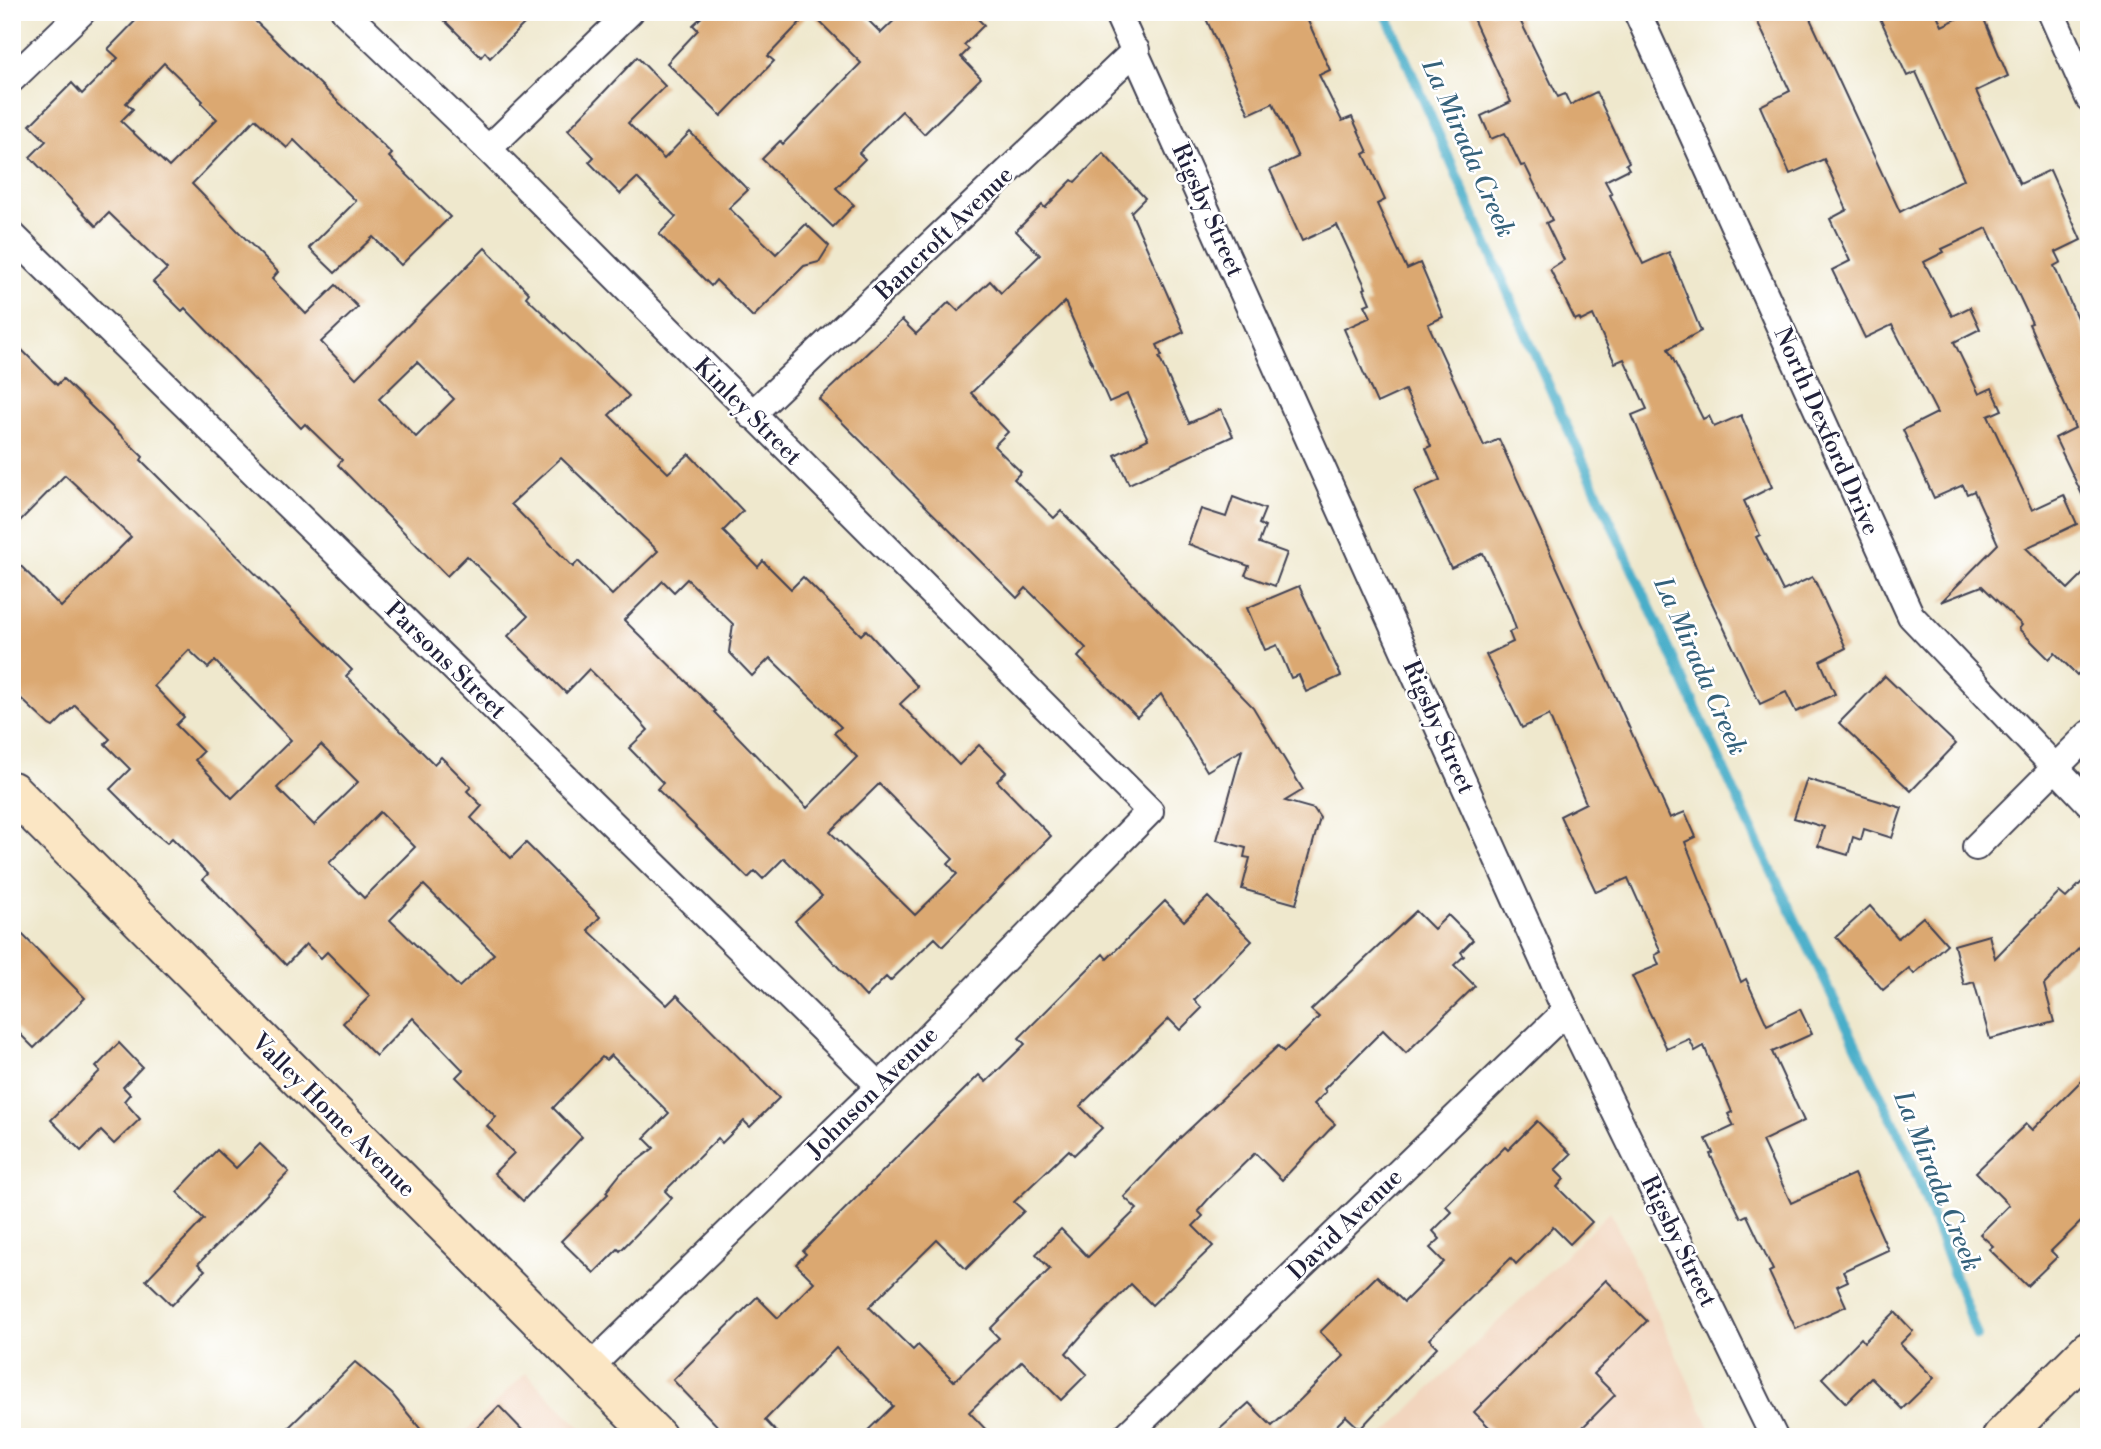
<svg xmlns="http://www.w3.org/2000/svg" width="2101" height="1449" viewBox="0 0 2101 1449" font-family="'Libre Bodoni',serif">
<style>
.built{fill:#f2d5be}
.lines{fill:none;stroke-linecap:round;stroke-linejoin:round}
.stream{stroke:#4aaec9;stroke-width:10}
.building{fill:#dba871;fill-rule:evenodd}
.street-casing{stroke:#414051;stroke-width:30}
.secondary-casing{stroke:#414051;stroke-width:42}
.street{stroke:#fff;stroke-width:26}
.secondary{stroke:#fbe6c4;stroke-width:38}
.labels{text-anchor:middle;stroke-width:5;stroke-linejoin:round;paint-order:stroke}
.street-label{font-size:24px;fill:#22223b;stroke:#fff}
.water-label{font-size:26px;font-style:italic;fill:#34617b;stroke:#fff}
</style>
<rect width="100%" height="100%" fill="#fff"/>
<filter id="ink" filterUnits="userSpaceOnUse"><feTurbulence type="fractalNoise" baseFrequency=".0143" numOctaves="2"/><feDisplacementMap in="SourceGraphic" scale="14" xChannelSelector="R" yChannelSelector="G"/><feConvolveMatrix kernelMatrix="1 2 1 2 8 2 1 2 1" color-interpolation-filters="sRGB"/></filter>
<filter id="wash" filterUnits="userSpaceOnUse"><feTurbulence type="fractalNoise" baseFrequency=".00686" numOctaves="4" result="noise"/><feDisplacementMap in="SourceGraphic" scale="28" xChannelSelector="R" yChannelSelector="G"/><feGaussianBlur stdDeviation="1.57" result="paint"/><feColorMatrix in="noise" values="0 0 0 0 0 0 0 0 0 0 0 0 0 0 0 0 0 1.4 0 .05"/><feComposite in="paint" operator="in"/></filter>
<g filter="url(#wash)">
<rect width="100%" height="100%" fill="#efe8cd"/>
<g class="built">
<path d="M1610,1211L1714,1437H1381Z"/>
<path d="M526,1373L590,1437H460Z"/>
</g>
<g class="lines">
<path class="stream" d="M1385,12L1559,409L1754,835L1909,1154L1977,1336"/>
</g>
<g id="blocks">
<g class="building">
<path d="M144,12H246L392,154L389,157L450,217L401,265L373,237L335,273L309,248L356,201L294,140L287,148L255,119L192,184L278,272L272,279L306,314L336,285L358,307L321,342L356,378L485,248L529,293L526,297L629,396L609,415L668,473L689,454L743,511L723,531L758,567L763,561L791,589L803,577L861,635L866,630L918,687L900,704L959,765L979,745L1006,772L997,781L1051,836L943,946L935,938L890,981L886,977L866,997L795,921L822,896L784,858L763,879L755,871L748,878L657,789L663,783L629,748L648,730L625,704L589,669L566,693L508,636L528,616L467,556L447,576L338,465L342,460L305,424L301,428L185,308L182,311L153,282L167,269L109,213L96,226L30,157L46,141L30,125L72,83L82,94L118,58L108,49ZM164,63L203,101L201,103L217,119L169,167L121,121L133,109L126,103ZM417,362L454,399L416,437L379,399ZM561,458L658,551L612,595L578,561L573,567L511,504ZM687,579L733,624L729,652L752,676L770,658L841,727L834,733L857,757L807,808L714,712L716,711L624,620L663,581L674,592ZM879,784L953,859L948,864L957,874L915,915L830,832Z"/>
<path d="M436,12H536L490,58L485,52L481,57Z"/>
<path d="M707,12H860L881,33L903,12H971L984,25L964,45L969,49L961,57L981,78L924,134L902,111L859,153L865,159L836,188L854,205L833,227L762,159L780,141L783,144L861,63L810,12L768,56L774,61L721,116L667,63L698,30L693,25Z"/>
<path d="M1203,12H1304L1330,70L1319,75L1342,121L1352,117L1368,152L1364,154L1385,200L1377,204L1407,269L1420,263L1443,317L1428,324L1484,446L1499,439L1670,818L1685,812L1696,837L1685,842L1741,982L1746,979L1767,1025L1800,1009L1812,1034L1772,1052L1804,1121L1762,1141L1791,1203L1854,1174L1888,1250L1843,1271L1848,1281L1837,1286L1846,1306L1796,1329L1769,1272L1773,1270L1747,1215L1741,1218L1710,1154L1713,1153L1706,1139L1734,1126L1728,1114L1732,1112L1704,1046L1695,1051L1689,1039L1667,1049L1632,976L1659,965L1655,955L1661,952L1628,878L1596,892L1560,816L1586,803L1549,715L1522,728L1486,655L1513,642L1509,632L1516,629L1510,612L1483,553L1451,568L1414,492L1440,480L1426,448L1431,446L1405,390L1377,403L1344,329L1371,317L1365,305L1370,303L1364,289L1366,288L1337,225L1302,241L1270,170L1298,157L1273,103L1249,114Z"/>
<path d="M1470,12H1516L1558,97L1565,94L1570,105L1596,92L1629,162L1626,164L1629,169L1605,181L1612,194L1610,195L1643,264L1669,252L1701,331L1668,349L1703,419L1709,416L1714,427L1741,415L1772,487L1744,501L1760,535L1756,537L1783,591L1812,577L1816,583L1846,648L1820,661L1835,694L1796,712L1786,692L1760,704L1704,586L1632,415L1647,409L1624,359L1615,363L1593,315L1581,321L1579,318L1575,320L1550,269L1564,260L1546,223L1552,220L1525,165L1521,166L1505,133L1491,139L1481,116L1511,102Z"/>
<path d="M1753,12H1807L1900,212L1964,179L1916,72L1907,76L1877,12H1936L1942,26L1971,12H1981L2008,76L1976,91L2020,184L2050,170L2081,240L2056,252L2061,262L2054,266L2089,345V509L2055,438L2075,428L2029,324L2032,323L1987,228L1942,249L1944,252L1924,262L1952,316L1970,307L1980,329L1954,342L1979,394L1992,388L2002,410L1988,416L2032,510L2064,495L2077,524L2026,548L2068,589L2089,568V663L2077,675L2055,653L2049,659L2019,629L2022,625L1982,586L1941,602L1998,544L1974,491L1967,494L1963,485L1934,498L1903,430L1937,413L1892,325L1865,338L1832,270L1850,261L1830,219L1847,210L1824,159L1790,174L1760,106L1790,91Z"/>
<path d="M637,57L665,86L628,123L664,159L690,132L748,190L729,208L776,254L806,224L829,246L819,262L804,266L753,317L716,280L711,286L659,234L676,217L637,178L620,194L589,162L594,157L568,130Z"/>
<path d="M1103,153L1145,198L1131,212L1184,332L1157,345L1162,356L1159,357L1189,423L1221,409L1233,436L1129,484L1115,455L1148,439L1127,394L1109,402L1065,302L971,393L1008,432L994,446L1021,472L1014,479L1054,518L1061,511L1253,707L1303,790L1285,801L1314,809L1320,818L1296,904L1242,889L1250,858L1244,857L1246,848L1217,840L1242,750L1207,771L1161,694L1137,717L1078,657L1086,648L1026,588L1017,598L819,399L902,320L916,334L949,302L958,311L990,281L1001,293L1040,255L1016,231L1042,205L1045,208L1072,180L1075,182Z"/>
<path d="M12,340L57,385L63,379L143,457L141,460L352,670L346,676L434,764L441,757L471,787L467,791L482,806L471,818L511,858L526,843L600,917L588,930L667,1005L677,995L779,1098L750,1127L744,1121L722,1143L718,1138L665,1191L672,1198L620,1251L618,1249L594,1273L561,1241L608,1194L606,1192L621,1173L654,1148L644,1138L669,1113L611,1055L606,1060L602,1057L553,1108L582,1137L523,1201L494,1173L514,1153L487,1126L496,1117L456,1077L463,1070L413,1018L376,1056L343,1023L370,996L327,952L321,958L306,944L286,965L203,879L208,874L172,838L167,843L151,830L110,789L130,769L105,744L110,739L75,705L53,727L49,725L12,690V557L61,607L131,537L65,475L12,529ZM189,650L208,668L215,661L291,740L232,798L195,760L203,752L176,725L184,717L154,686ZM321,745L358,782L314,825L277,788ZM380,812L415,847L364,898L329,863ZM424,885L494,954L459,987L390,920Z"/>
<path d="M1233,497L1265,509L1259,524L1265,527L1259,543L1287,553L1275,586L1245,575L1249,566L1188,544L1201,509L1226,517Z"/>
<path d="M1299,586L1341,676L1306,692L1299,675L1291,678L1277,645L1265,650L1247,608Z"/>
<path d="M1885,676L1956,744L1911,791L1839,723Z"/>
<path d="M1807,779L1902,808L1892,838L1864,829L1861,840L1853,837L1848,855L1818,846L1824,827L1794,818Z"/>
<path d="M2089,875V938L2044,985L2054,1022L1990,1039L1974,982L1964,985L1954,945L1989,935L1995,958L2059,892L2066,898Z"/>
<path d="M1208,897L1252,941L1194,1000L1202,1008L1180,1030L1169,1019L1080,1106L1102,1128L1074,1155L1069,1150L1014,1202L1024,1211L966,1269L937,1240L869,1307L913,1350L918,1345L954,1381L999,1338L990,1329L1050,1269L1036,1254L1061,1229L1088,1257L1137,1209L1124,1197L1179,1139L1278,1046L1284,1052L1319,1017L1311,1010L1416,911L1434,929L1448,915L1473,940L1461,952L1464,956L1454,965L1475,986L1406,1053L1383,1030L1324,1089L1326,1092L1314,1104L1335,1124L1282,1180L1255,1153L1211,1196L1198,1211L1203,1216L1193,1226L1213,1246L1152,1305L1131,1284L1090,1326L1066,1353L1087,1374L1061,1400L1022,1361L969,1412L993,1437H861L893,1406L836,1348L765,1420L781,1437H728L673,1380L757,1297L778,1318L814,1282L796,1264L806,1254L803,1251L979,1075L986,1082L1025,1044L1019,1038L1103,954L1107,959L1165,901L1184,921Z"/>
<path d="M1870,906L1898,938L1923,917L1947,944L1914,974L1909,968L1883,990L1836,937Z"/>
<path d="M12,924L85,998L34,1048L12,1026Z"/>
<path d="M119,1043L142,1067L123,1087L130,1094L124,1101L140,1119L114,1144L101,1131L81,1151L51,1120L100,1071L96,1067Z"/>
<path d="M2089,1073V1214L2051,1251L2057,1257L2027,1286L1989,1249L1993,1246L1980,1234L2009,1205L1976,1172L2026,1124L2032,1130Z"/>
<path d="M1537,1121L1571,1154L1555,1170L1564,1179L1557,1187L1592,1222L1570,1244L1553,1227L1516,1264L1511,1258L1429,1339L1437,1347L1360,1429L1346,1416L1325,1437H1211L1249,1403L1272,1426L1295,1405L1344,1356L1320,1332L1377,1276L1404,1302L1444,1262L1430,1248L1440,1239L1433,1231L1452,1212L1446,1206L1505,1147L1508,1150Z"/>
<path d="M260,1144L289,1172L198,1264L205,1270L172,1305L146,1280L204,1219L177,1192L217,1150L236,1168Z"/>
<path d="M1606,1280L1647,1321L1594,1374L1615,1395L1573,1437H1499L1474,1412Z"/>
<path d="M1895,1312L1913,1331L1900,1344L1934,1378L1902,1409L1871,1378L1846,1403L1822,1378L1861,1338L1864,1342Z"/>
<path d="M355,1362L392,1394L427,1437H279Z"/>
<path d="M499,1406L529,1437H468Z"/>
</g>
</g>
</g>
<g filter="url(#ink)">
<use href="#blocks" fill-opacity="0" stroke="#414051" stroke-width="2"/>
<g class="lines">
<g class="street-casing">
<g id="street">
<path d="M345,12L488,149L1150,811L880,1086L589,1368"/>
<path d="M1117,12L1566,1011L1774,1437"/>
<path d="M1637,12L1911,616L2089,803"/>
<path d="M2051,12L2089,98"/>
<path d="M12,79L82,12"/>
<path d="M488,149L630,12"/>
<path d="M12,235L880,1086"/>
<path d="M751,415L1136,50"/>
<path d="M1976,847L2089,734"/>
<path d="M1125,1437L1566,1011"/>
</g>
</g>
<g class="secondary-casing">
<g id="secondary">
<path d="M12,791L657,1437"/>
<path d="M2002,1437L2089,1350"/>
</g>
</g>
<use href="#street" class="street"/>
<use href="#secondary" class="secondary"/>
</g>
</g>
<g class="labels">
<g class="street-label">
<text transform="translate(1208 210) rotate(66)" y="8">Rigsby Street</text>
<text transform="translate(944 233) rotate(-44)" y="8">Bancroft Avenue</text>
<text transform="translate(748 411) rotate(45)" y="8">Kinley Street</text>
<text transform="translate(1827 431) rotate(66)" y="8">North Dexford Drive</text>
<text transform="translate(446 660) rotate(44)" y="8">Parsons Street</text>
<text transform="translate(1439 727) rotate(66)" y="8">Rigsby Street</text>
<text transform="translate(872 1092) rotate(-45)" y="8">Johnson Avenue</text>
<text transform="translate(334 1115) rotate(45)" y="8">Valley Home Avenue</text>
<text transform="translate(1345 1224) rotate(-44)" y="8">David Avenue</text>
<text transform="translate(1679 1241) rotate(64)" y="8">Rigsby Street</text>
</g>
<g class="water-label">
<text transform="translate(1469 148) rotate(66)" y="9">La Mirada Creek</text>
<text transform="translate(1701 666) rotate(66)" y="9">La Mirada Creek</text>
<text transform="translate(1938 1181) rotate(68)" y="9">La Mirada Creek</text>
</g>
</g>
<rect width="2101" height="1449" fill="none" stroke="#fff" stroke-width="42"/>
</svg>
